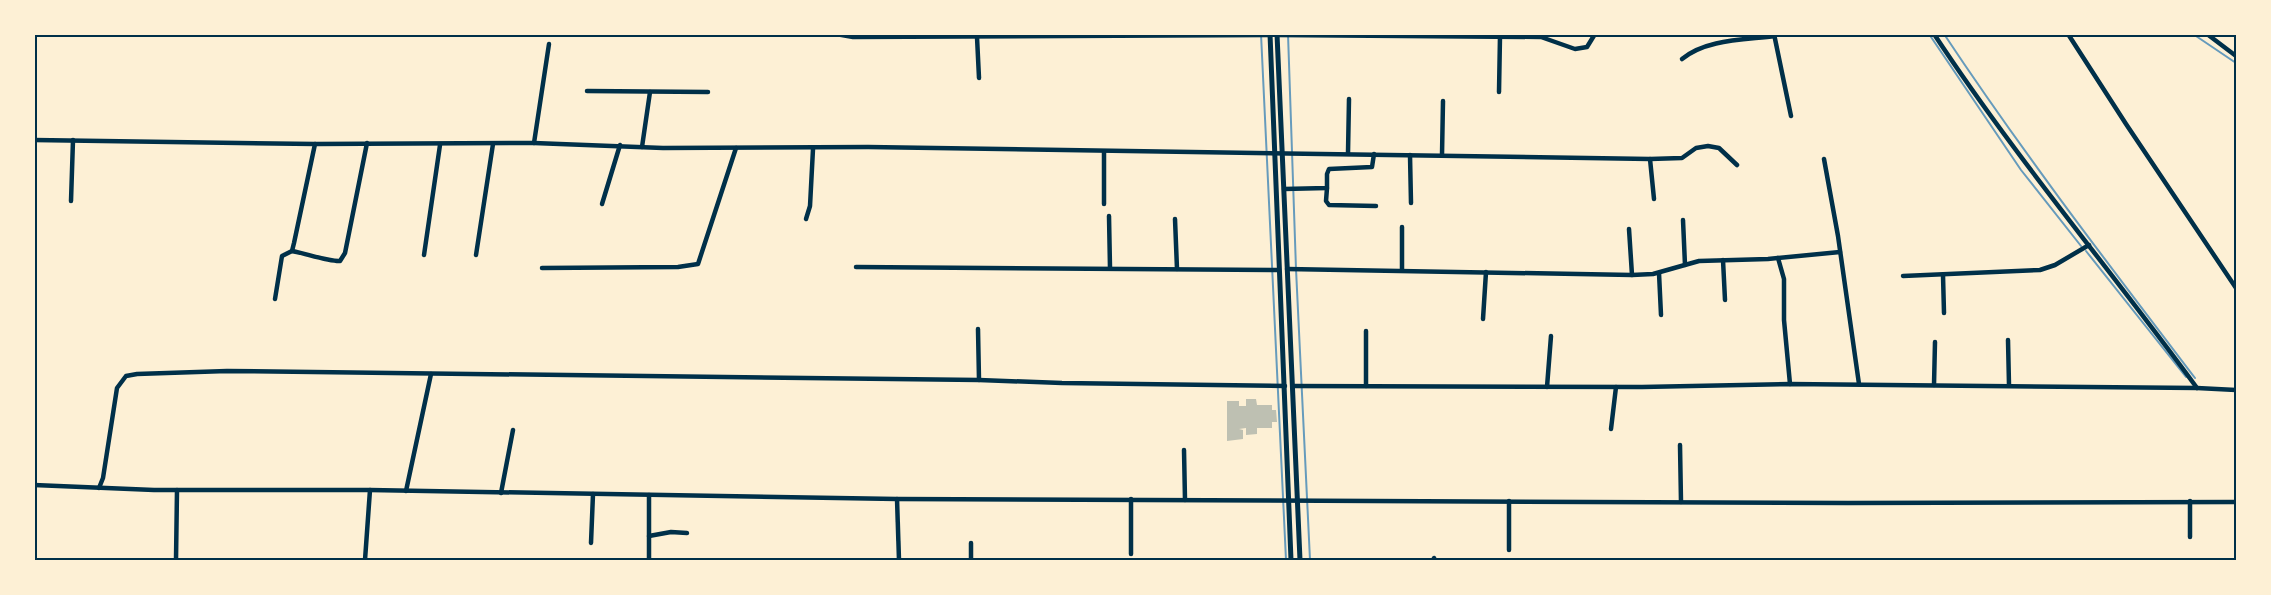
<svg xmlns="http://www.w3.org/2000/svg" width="2271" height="595" viewBox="0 0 2271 595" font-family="'Nunito Sans',sans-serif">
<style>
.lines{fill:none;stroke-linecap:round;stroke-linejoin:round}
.stream{stroke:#669bbc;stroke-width:2}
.building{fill:#bec0b2}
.minor{stroke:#003049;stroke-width:4.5}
.tertiary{stroke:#003049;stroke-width:5}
.neatline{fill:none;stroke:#003049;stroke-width:2}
</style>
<rect width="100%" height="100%" fill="#fdf0d5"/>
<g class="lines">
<g class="stream">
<path d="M1261,34L1286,560"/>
<path d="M1288,34L1296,269L1310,560"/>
<path d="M1929,34L2021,170L2081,246"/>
<path d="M1944,34C2023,153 2109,265 2195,378"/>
<path d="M2193,34L2236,63"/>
<path d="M2086,251L2186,377"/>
</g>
</g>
<path class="building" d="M1246,399H1256L1257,405H1272V410H1276L1277,422H1272V428H1257V434L1246,435V428L1239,429L1243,430V439L1227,441V401H1239V406H1246Z"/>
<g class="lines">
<g class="minor">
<path d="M836,34L853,37L1270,35"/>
<path d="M1774,34L1791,116"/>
<path d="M1934,34C2015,157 2110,269 2197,388"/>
<path d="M2068,34L2126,124L2236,288"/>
<path d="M2207,34L2236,56"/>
<path d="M1277,35L1541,37L1575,49L1587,47L1595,34"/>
<path d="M977,37L979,78"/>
<path d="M1682,59C1706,39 1744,40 1775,36"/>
<path d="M587,91L708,92"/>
<path d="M1499,92L1500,36"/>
<path d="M34,140L315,144L534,143L663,148L868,147L1650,159L1682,158L1696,148L1708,146L1719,148L1737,165"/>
<path d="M534,143L549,44"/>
<path d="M642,147L650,92"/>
<path d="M1348,153L1349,99"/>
<path d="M1410,155L1411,203"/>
<path d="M1442,155L1443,101"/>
<path d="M1650,159L1654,199"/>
<path d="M1824,159L1838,236L1859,384"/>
<path d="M1327,188L1326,201L1329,205L1376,206"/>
<path d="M1284,189L1327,188V174L1329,169L1372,167L1374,154"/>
<path d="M71,201L73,140"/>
<path d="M602,204L620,145"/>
<path d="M1104,204V152"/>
<path d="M1109,216L1110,268"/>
<path d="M806,219L810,206L813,149"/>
<path d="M1175,219L1177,269"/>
<path d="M1683,220L1685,265"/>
<path d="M1402,227V270"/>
<path d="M1629,229L1632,275"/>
<path d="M292,251C304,253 330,262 340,261L345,253L367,143"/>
<path d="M424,255L440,145"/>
<path d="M476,255L493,144"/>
<path d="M1778,258L1784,279V320L1790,384"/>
<path d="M1723,260L1725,300"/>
<path d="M856,267L1279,270"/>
<path d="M542,268L678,267L698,264L736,148"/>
<path d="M1287,269L1632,275L1653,274L1699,261L1768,259L1840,252"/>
<path d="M1659,273L1661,315"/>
<path d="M1943,275L1944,313"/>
<path d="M1903,276L2040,270L2055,265L2089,245"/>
<path d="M275,299L282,256L292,251L294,243L315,144"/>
<path d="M1483,319L1486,272"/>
<path d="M978,329L979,380"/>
<path d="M2008,340L2009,385"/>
<path d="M1934,385L1935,342"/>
<path d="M1293,386L1642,387L1790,384L2197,388L2236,390"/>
<path d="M1366,386V331"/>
<path d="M1547,387L1551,336"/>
<path d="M1611,429L1616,387"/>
<path d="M1680,445L1681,502"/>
<path d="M1184,450L1185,500"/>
<path d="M34,485L154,490H370L897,499L1848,503L2236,502"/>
<path d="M99,488L103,478L117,388L126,376L137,374L227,371L979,380L1062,383L1285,386"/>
<path d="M406,491L431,374"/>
<path d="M501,493L513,430"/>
<path d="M649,495V560"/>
<path d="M897,499L899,560"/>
<path d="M1131,499V554"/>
<path d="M1509,501V550"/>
<path d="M2190,501V537"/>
<path d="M649,536L671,532L687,533"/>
<path d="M591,543L593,494"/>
<path d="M971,543V560"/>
<path d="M1434,558L1435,560"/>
<path d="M176,560L177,490"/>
<path d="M365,560L370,490"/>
</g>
<g class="tertiary">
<path d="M1270,34L1291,560"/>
<path d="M1277,34L1300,560"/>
</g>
</g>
<rect width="2271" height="595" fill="none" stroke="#fdf0d5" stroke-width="72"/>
<rect x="36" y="36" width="2199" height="523" class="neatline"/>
</svg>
